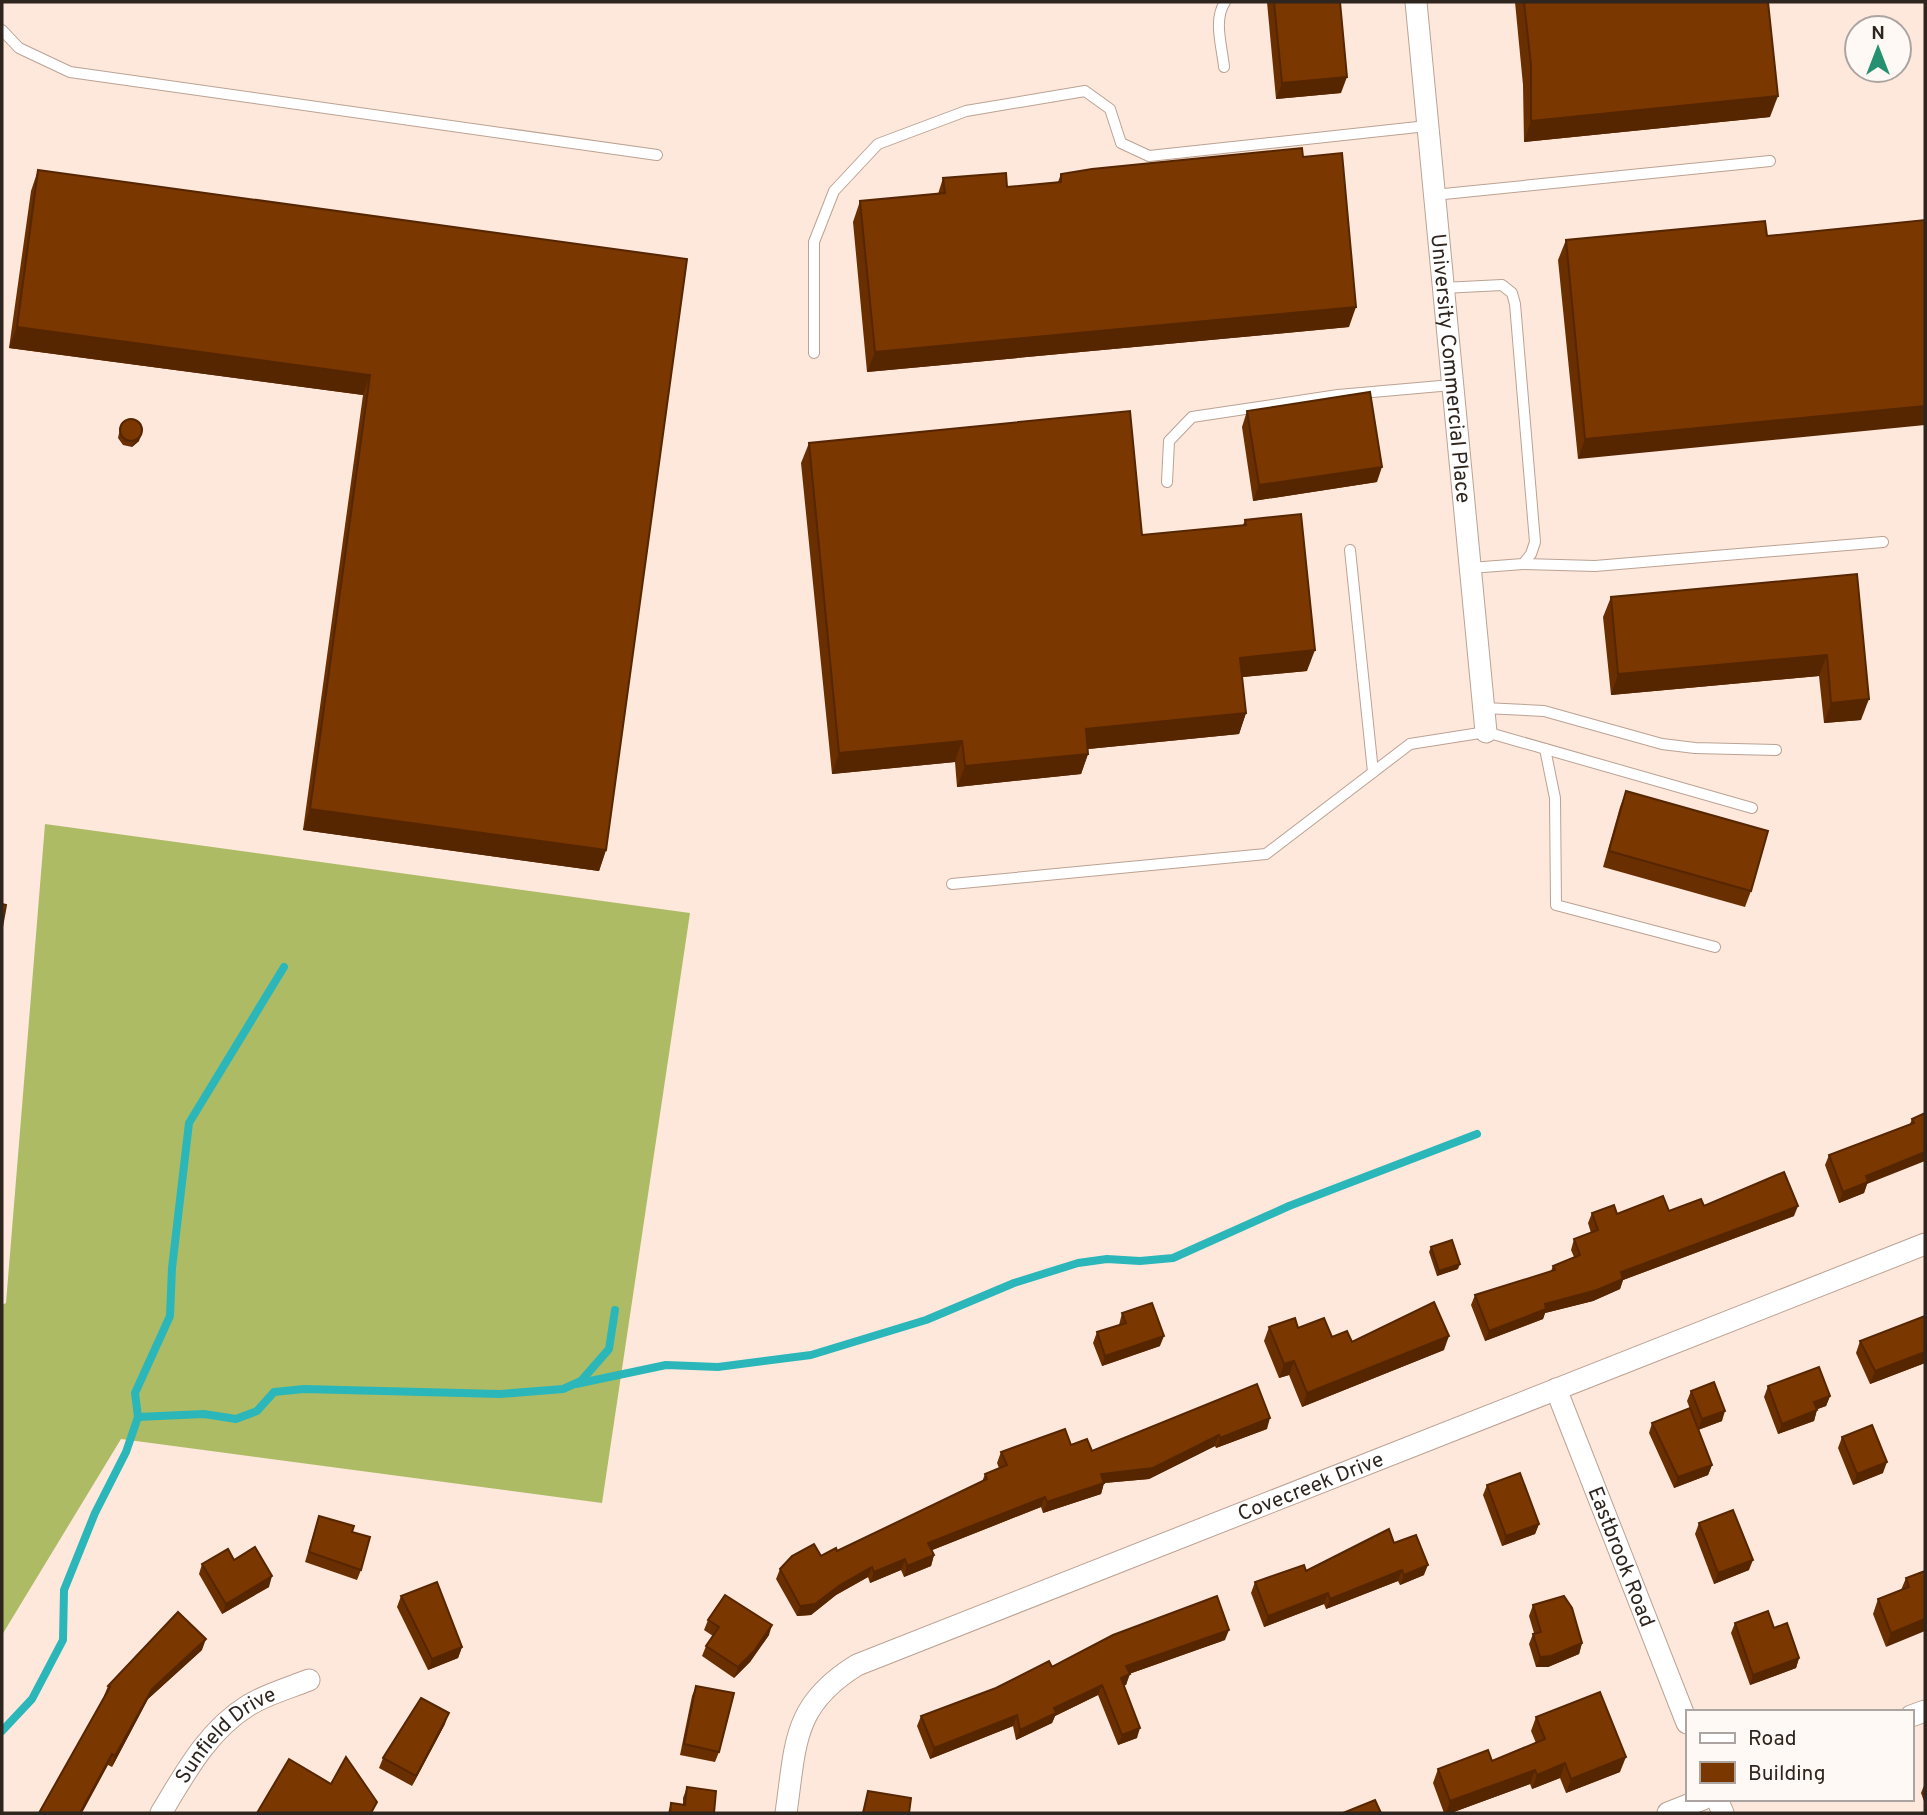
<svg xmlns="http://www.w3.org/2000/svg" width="1927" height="1815" viewBox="0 0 1927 1815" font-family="Overpass,sans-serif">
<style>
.forest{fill:#aebb65}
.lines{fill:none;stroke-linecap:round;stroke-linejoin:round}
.stream{stroke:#2bb7b9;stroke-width:8}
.service-casing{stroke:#bba293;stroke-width:12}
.minor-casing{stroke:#bba293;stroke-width:23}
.service{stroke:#fff;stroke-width:10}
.minor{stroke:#fff;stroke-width:21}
.wall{fill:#6a2f00}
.shaded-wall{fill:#562600}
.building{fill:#7b3700;stroke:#562600;stroke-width:2}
.labels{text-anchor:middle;stroke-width:7;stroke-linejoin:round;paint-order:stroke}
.street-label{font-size:21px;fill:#2f251f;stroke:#fff9f6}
</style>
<rect width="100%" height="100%" fill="#fee8dc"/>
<path class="forest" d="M45,824L690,913L602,1503L121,1439L2,1635V1305L6,1303Z"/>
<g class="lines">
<g class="stream">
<path d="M576,1384L666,1365L718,1367L811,1355L926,1320L1014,1283L1078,1263L1107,1259L1140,1261L1173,1258L1289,1206L1477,1134"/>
<path d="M138,1417L204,1414L236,1419L257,1411L274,1392L304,1389L500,1394L563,1389L581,1381L609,1349L615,1310"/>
<path d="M2,1731L32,1699L63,1640L64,1590L95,1513L126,1452L138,1417L135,1393L170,1316L172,1268L189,1123L284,967"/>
</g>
<g class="service-casing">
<g id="service">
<path d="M2,30L19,48L70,72L657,155"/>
<path d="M1224,67C1222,46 1213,20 1225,2"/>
<path d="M1434,195L1770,161"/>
<path d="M1443,288L1502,285L1512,293L1515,304L1535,542L1531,554L1523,564L1470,568"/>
<path d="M814,353V242L834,191L878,144L966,111L1085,91L1110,109L1121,143L1149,156L1427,126"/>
<path d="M1167,482L1169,441L1192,417L1338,395L1452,385"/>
<path d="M1350,550L1373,772"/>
<path d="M1523,564L1595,566L1883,542"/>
<path d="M1484,708L1544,711L1662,744L1695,748L1776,750"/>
<path d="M1545,749L1555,798L1556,905L1715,947"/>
<path d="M952,884L1266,854L1410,744L1486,732L1752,808"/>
</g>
</g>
<g class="minor-casing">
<g id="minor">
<path id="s1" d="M1416,2L1486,732"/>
<path id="s2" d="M1556,1389L1687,1723"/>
<path d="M1911,1716L1925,1711"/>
<path d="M1717,1799L1723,1813"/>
<path id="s3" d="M161,1813C185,1773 208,1730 249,1705C267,1694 289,1688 309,1680"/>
<path id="s4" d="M786,1813C796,1744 792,1705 857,1665L1925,1244"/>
<path d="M1668,1813L1703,1799"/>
</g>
</g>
<use href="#service" class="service"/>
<use href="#minor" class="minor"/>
</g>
<g class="wall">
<path d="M1267,2H1340L1341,93L1276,99Z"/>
<path d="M1515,2H1768L1770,117L1524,142L1523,85Z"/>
<path d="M1303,157L1349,327L867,372L853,222L860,201L938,194L943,178L1007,187L1058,182L1061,174Z"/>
<path d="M38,170L687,259L606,850L599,871L303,830L363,395L9,348L31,191Z"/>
<path d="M1767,236L1578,459L1558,260L1566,240Z"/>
<path d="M1247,411L1377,482L1253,501L1242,427Z"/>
<path d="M121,424L139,441L132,447L123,445L118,438Z"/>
<path d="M809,443L1142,535L1243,525L1245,520L1307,671L1242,677L1246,713L1239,734L1088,749V754L1081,774L957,787L955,762L832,774L801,463Z"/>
<path d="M1857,574L1861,720L1824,723L1819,676L1611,695L1603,617L1611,597Z"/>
<path d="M1626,791L1751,891L1745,907L1603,867L1620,807Z"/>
<path d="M1925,1113L1867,1184L1864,1193L1839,1203L1825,1165L1829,1155L1910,1124L1912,1119Z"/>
<path d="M1704,1206L1794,1216L1623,1280L1620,1289L1593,1301L1545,1313L1543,1319L1485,1341L1471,1305L1475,1295L1551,1271L1553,1266L1574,1257L1571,1250L1574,1239L1591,1233L1588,1223L1592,1213L1617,1214L1669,1211Z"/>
<path d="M1431,1247L1458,1269L1437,1276L1429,1252Z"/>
<path d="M1122,1313L1160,1346L1102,1366L1093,1343L1097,1332L1119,1325Z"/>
<path d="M1925,1316V1363L1870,1384L1856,1353L1860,1341Z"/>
<path d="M1269,1327L1298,1328L1352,1342L1444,1350L1302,1407L1289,1375L1279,1378L1264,1341Z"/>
<path d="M1768,1386L1830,1396L1826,1406L1817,1409L1814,1421L1778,1434L1764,1397Z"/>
<path d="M1691,1391L1722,1421L1698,1430L1712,1465L1708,1475L1674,1488L1649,1433L1652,1423L1690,1409L1687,1401Z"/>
<path d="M1267,1429L1216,1448L1215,1446L1149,1479L1104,1483L1101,1494L1043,1513L1041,1507L932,1550L934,1555L931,1566L904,1577L901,1570L870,1583L868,1577L836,1595L811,1615L797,1616L776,1579L780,1569L837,1551L982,1482L985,1474L999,1468L997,1463L1001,1452L1071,1445L1092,1451Z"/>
<path d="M1842,1437L1883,1473L1853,1485L1838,1448Z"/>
<path d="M1487,1485L1539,1524L1535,1534L1502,1546L1483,1495Z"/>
<path d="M319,1516L352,1532L361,1570L357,1580L305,1562Z"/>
<path d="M1699,1523L1749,1570L1714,1584L1695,1534Z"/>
<path d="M1394,1543L1424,1575L1400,1585L1398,1581L1326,1609L1324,1604L1264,1627L1251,1593L1255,1582L1306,1571Z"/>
<path d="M234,1560L269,1587L222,1614L199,1574L202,1564Z"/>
<path d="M1925,1571L1886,1647L1873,1614L1878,1599L1901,1590L1906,1578Z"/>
<path d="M401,1596L462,1647L458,1658L428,1670L397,1607Z"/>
<path d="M1533,1605L1582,1643L1579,1654L1548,1667H1536L1529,1644L1533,1634L1534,1633L1529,1616Z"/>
<path d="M708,1620L769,1635L750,1662L734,1678L702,1656L706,1646L713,1636L704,1630Z"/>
<path d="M1735,1623L1774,1628L1799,1658L1796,1668L1750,1685L1731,1633Z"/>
<path d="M1225,1640L1129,1674L1126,1685H1124L1137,1738L1118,1745L1098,1695L1055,1716L1052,1723L1016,1740L1013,1726L930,1759L917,1726L921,1716L1052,1667Z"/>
<path d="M202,1650L148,1699L112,1767L108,1765L65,1770L105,1697L104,1696L108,1686Z"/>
<path d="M696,1686L719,1752L715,1762L680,1755L692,1696Z"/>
<path d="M1536,1717L1620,1772L1566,1793L1560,1778L1532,1789L1530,1784L1451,1813H1444L1433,1783L1438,1769L1492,1761L1536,1743L1531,1731Z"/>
<path d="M445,1724L412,1786L379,1768L383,1758Z"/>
<path d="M1925,1783V1804L1921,1793Z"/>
<path d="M687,1787L714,1813H668L671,1803L683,1805V1798Z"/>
</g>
<g class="shaded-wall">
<path d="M1347,77L1341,93L1276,99L1282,83Z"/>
<path d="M1778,96L1770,117L1524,142L1531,121Z"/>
<path d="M1356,307L1349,327L867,372L875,352Z"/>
<path d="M17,327L370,375L363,395L9,348Z"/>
<path d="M1925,406V425L1578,459L1585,439Z"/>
<path d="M141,436L139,441L132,447L134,442Z"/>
<path d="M1382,467L1377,482L1253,501L1259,485Z"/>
<path d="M1315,650L1307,671L1233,678L1240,658Z"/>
<path d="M1827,655L1819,676L1611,695L1618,674Z"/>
<path d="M1869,699L1861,720L1824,723L1831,703Z"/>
<path d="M1246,713L1239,734L1078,750L1086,729Z"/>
<path d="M962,741L955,762L832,774L839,753Z"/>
<path d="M1088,754L1081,774L957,787L965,766Z"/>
<path d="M310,809L606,850L599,871L303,830Z"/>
<path d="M1925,1152V1161L1867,1184L1864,1193L1839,1203L1843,1192L1866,1176Z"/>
<path d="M1798,1206L1794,1216L1623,1280L1620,1289L1593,1301L1545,1313L1543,1319L1485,1341L1489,1331L1545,1304L1621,1272Z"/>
<path d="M1460,1264L1458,1269L1437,1276L1439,1271Z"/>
<path d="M1164,1336L1160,1346L1102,1366L1105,1356Z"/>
<path d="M1449,1336L1444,1350L1302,1407L1307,1393Z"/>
<path d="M1925,1352V1363L1870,1384L1875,1371Z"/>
<path d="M1294,1361L1289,1375L1279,1378L1284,1364Z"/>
<path d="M1830,1396L1826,1406L1810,1412L1814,1402Z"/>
<path d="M1817,1410L1814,1421L1778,1434L1782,1424Z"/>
<path d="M1725,1411L1722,1421L1698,1430L1702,1419Z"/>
<path d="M1270,1418L1267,1429L1216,1448L1220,1438Z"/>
<path d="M1219,1435L1215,1446L1149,1479L1104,1483L1101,1494L1043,1513L1047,1502L1101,1474Z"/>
<path d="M1887,1462L1883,1473L1853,1485L1857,1474Z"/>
<path d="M1712,1465L1708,1475L1674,1488L1678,1477Z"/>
<path d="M1045,1497L1041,1507L925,1553L928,1543Z"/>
<path d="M1539,1524L1535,1534L1502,1546L1506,1536Z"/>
<path d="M934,1555L931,1566L904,1577L907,1566Z"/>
<path d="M905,1559L901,1570L870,1583L874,1572Z"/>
<path d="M1753,1560L1749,1570L1714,1584L1718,1573Z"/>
<path d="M1428,1565L1424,1575L1400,1585L1404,1575Z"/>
<path d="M872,1567L868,1577L836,1595L811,1615L797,1616L800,1606Z"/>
<path d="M1402,1570L1398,1581L1326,1609L1330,1599Z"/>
<path d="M272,1576L269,1587L222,1614L226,1604Z"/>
<path d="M1328,1593L1324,1604L1264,1627L1268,1616Z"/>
<path d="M1925,1619V1631L1886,1647L1891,1633Z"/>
<path d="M772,1625L769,1635L750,1662L734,1678L738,1667Z"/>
<path d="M1229,1630L1225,1640L1123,1676L1126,1666Z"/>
<path d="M206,1639L202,1650L148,1699L112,1767L115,1756L152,1689Z"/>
<path d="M1582,1643L1579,1654L1548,1667H1536L1540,1657Z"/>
<path d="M462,1647L458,1658L428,1670L432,1659Z"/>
<path d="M1799,1658L1796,1668L1750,1685L1753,1675Z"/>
<path d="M1130,1674L1126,1685L1118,1688L1121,1678Z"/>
<path d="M1102,1685L1098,1695L1055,1716L1052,1723L1016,1740L1020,1730L1054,1708Z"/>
<path d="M449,1713L445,1724L412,1786L416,1776Z"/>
<path d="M1017,1715L1013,1726L930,1759L934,1748Z"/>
<path d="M1140,1728L1137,1738L1118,1745L1122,1735Z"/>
<path d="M112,1754L108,1765L82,1813H80Z"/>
<path d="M1626,1757L1620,1772L1566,1793L1571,1779Z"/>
<path d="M1565,1763L1560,1778L1532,1789L1537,1775Z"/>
<path d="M1535,1770L1530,1784L1451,1813H1446L1450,1801Z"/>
</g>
<g class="building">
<path d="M1274,2H1340L1347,77L1282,83Z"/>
<path d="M1524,2H1768L1778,96L1531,121V65Z"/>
<path d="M1302,148L1303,157L1342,153L1356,307L875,352L860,201L945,193L943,178L1006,173L1007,187L1061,182V174L1092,169Z"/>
<path d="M38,170L687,259L606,850L310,809L370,375L17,327Z"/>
<path d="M1925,220V406L1585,439L1566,240L1765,221L1767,236Z"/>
<path d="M1370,392L1382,467L1259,485L1247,411Z"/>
<path d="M1130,411L1142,535L1246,525L1245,520L1301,514L1315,650L1240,658L1246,713L1086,729L1088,754L965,766L962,741L839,753L809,443Z"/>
<circle cx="131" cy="430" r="11"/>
<path d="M1857,574L1869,699L1831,703L1827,655L1618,674L1611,597Z"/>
<path d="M1626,791L1768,831L1751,891L1609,851Z"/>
<path d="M2,904L6,905L2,927Z"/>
<path d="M1925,1113V1152L1866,1176L1868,1182L1843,1192L1829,1155L1914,1123L1912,1119Z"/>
<path d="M1784,1172L1798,1206L1621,1272L1623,1279L1597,1290L1545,1304L1546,1309L1489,1331L1475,1295L1555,1270L1553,1266L1580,1255L1574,1239L1598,1230L1592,1213L1614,1205L1617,1214L1663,1196L1669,1211L1701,1199L1704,1206Z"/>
<path d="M1452,1240L1460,1264L1439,1271L1431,1247Z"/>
<path d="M1434,1302L1449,1336L1307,1393L1294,1361L1284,1364L1269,1327L1295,1318L1298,1328L1324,1318L1332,1337L1347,1331L1352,1342Z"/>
<path d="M1152,1303L1164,1336L1105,1356L1097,1332L1126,1323L1122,1313Z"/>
<path d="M1925,1316V1352L1875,1371L1860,1341Z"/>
<path d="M1819,1367L1830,1396L1814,1402L1817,1410L1782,1424L1768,1386Z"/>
<path d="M1714,1382L1725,1411L1702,1419L1691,1391Z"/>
<path d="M1257,1384L1270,1418L1220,1438L1219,1435L1153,1468L1101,1474L1104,1483L1047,1502L1045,1497L928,1543L934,1555L907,1566L905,1559L874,1572L872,1567L840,1585L815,1604L800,1606L780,1569L792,1556L814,1544L821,1556L836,1548L837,1551L987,1479L985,1474L1007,1465L1001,1452L1065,1429L1071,1445L1087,1439L1092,1451Z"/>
<path d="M1690,1408L1712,1465L1678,1477L1652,1423Z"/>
<path d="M1872,1425L1887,1462L1857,1474L1842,1437Z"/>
<path d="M1520,1473L1539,1524L1506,1536L1487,1485Z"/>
<path d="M1733,1510L1753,1560L1718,1573L1699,1523Z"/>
<path d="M319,1516L354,1526L352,1532L370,1537L361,1570L309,1552Z"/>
<path d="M1389,1529L1394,1543L1416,1535L1428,1565L1404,1575L1402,1570L1330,1599L1328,1593L1268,1616L1255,1582L1304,1565L1306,1571Z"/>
<path d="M255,1547L272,1576L226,1604L202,1564L228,1549L234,1560Z"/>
<path d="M1925,1571V1619L1891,1633L1878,1599L1909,1587L1906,1578Z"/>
<path d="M437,1582L462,1647L432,1659L401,1596Z"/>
<path d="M725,1595L772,1625L754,1651L738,1667L706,1646L719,1627L708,1620Z"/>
<path d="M1217,1596L1229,1630L1126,1666L1130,1674L1121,1678L1140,1728L1122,1735L1102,1685L1054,1708L1056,1713L1020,1730L1017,1715L934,1748L921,1716L996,1688L1049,1661L1052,1667L1113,1635Z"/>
<path d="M1564,1596L1572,1608L1582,1643L1551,1656L1540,1657L1533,1634L1541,1632L1533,1605Z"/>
<path d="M1768,1611L1774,1628L1787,1623L1799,1658L1753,1675L1735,1623Z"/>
<path d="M178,1612L206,1639L152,1689L115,1756L112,1754L80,1813H39L110,1687L108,1686Z"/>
<path d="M696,1686L734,1693L719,1752L684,1744Z"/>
<path d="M1600,1692L1626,1757L1571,1779L1565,1763L1537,1775L1535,1770L1450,1801L1438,1769L1488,1750L1492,1761L1545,1739L1536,1717Z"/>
<path d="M421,1698L449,1713L416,1776L383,1758Z"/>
<path d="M346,1757L377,1802L371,1813H257L289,1759L331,1784Z"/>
<path d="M687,1787L716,1791L714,1813H670L671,1803L685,1805Z"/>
<path d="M868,1791L911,1798L909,1813H863Z"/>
<path d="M1375,1800L1381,1813H1343Z"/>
</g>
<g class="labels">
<g class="street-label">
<text dy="7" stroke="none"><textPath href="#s1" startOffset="368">University Commercial Place</textPath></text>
<text dy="7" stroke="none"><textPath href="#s4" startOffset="660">Covecreek Drive</textPath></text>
<text dy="7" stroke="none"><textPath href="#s2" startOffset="180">Eastbrook Road</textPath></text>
<text dy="7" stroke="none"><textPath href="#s3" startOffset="103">Sunfield Drive</textPath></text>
</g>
</g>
<rect width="1927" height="1815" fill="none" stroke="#2f251f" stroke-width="7"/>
<rect x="1686" y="1710" width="228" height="91" fill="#fff9f6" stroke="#aca4a0" stroke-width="2"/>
<rect x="1700" y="1733" width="35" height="10" fill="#ffffff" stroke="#aca4a0" stroke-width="2"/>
<text x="1748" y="1745" font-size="21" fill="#2f251f">Road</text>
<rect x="1700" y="1762" width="35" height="21" fill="#7b3700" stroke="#aca4a0" stroke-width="2"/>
<text x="1748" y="1780" font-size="21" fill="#2f251f">Building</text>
<g transform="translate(1878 49)"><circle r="33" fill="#fff9f6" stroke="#aca4a0" stroke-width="2"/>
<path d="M0-5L12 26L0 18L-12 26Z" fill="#269170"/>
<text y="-10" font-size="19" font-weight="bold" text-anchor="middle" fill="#2f251f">N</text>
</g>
</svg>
